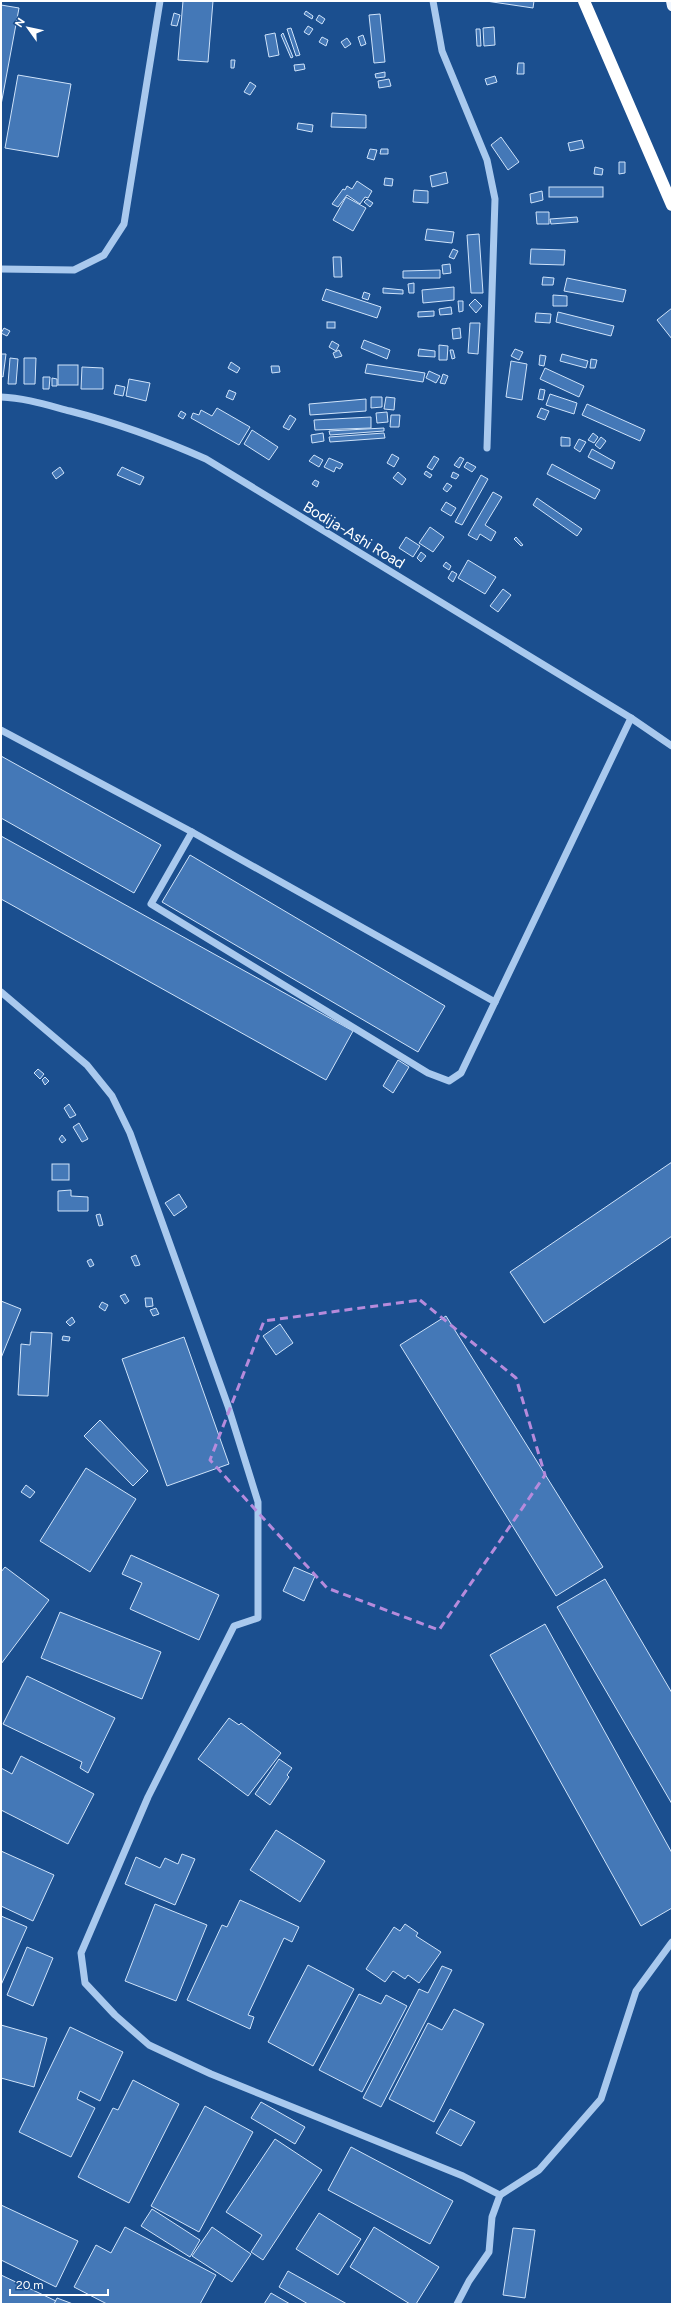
<svg xmlns="http://www.w3.org/2000/svg" width="673" height="2305" viewBox="0 0 673 2305" font-family="Figtree,sans-serif">
<style>
.building{fill:#4478b7;stroke:#cfe3fa}
.lines{fill:none;stroke-linecap:round;stroke-linejoin:round}
.minor{stroke:#a9c9ee;stroke-width:7}
.major{stroke:#f0f6ff;stroke-width:10}
.highway{stroke:#fff;stroke-width:12}
.marked{fill:none;stroke:#b68bdc;stroke-width:3;stroke-dasharray:8 5;stroke-linejoin:round}
.labels{text-anchor:middle;stroke-width:3;stroke-linejoin:round;paint-order:stroke}
.street-label{font-size:15px;fill:#fff;stroke:#1b4f8f}
</style>
<rect width="100%" height="100%" fill="#1b4f8f"/>
<g class="building">
<path d="M183,1H213L208,62L178,60Z"/>
<path d="M486,1H534L533,8Z"/>
<path d="M1,5L19,8L1,105Z"/>
<path d="M306,11L313,16L312,19L304,14Z"/>
<path d="M174,13L180,15L177,26L171,25Z"/>
<path d="M380,14L385,62L374,63L369,15Z"/>
<path d="M319,15L325,19L322,24L316,20Z"/>
<path d="M308,26L313,29L309,35L304,32Z"/>
<path d="M494,27L495,45L484,46L483,28Z"/>
<path d="M291,28L300,55L296,56L287,29Z"/>
<path d="M476,29H480L481,46H477Z"/>
<path d="M275,33L279,55L269,57L265,35Z"/>
<path d="M283,33L293,57L291,58L281,35Z"/>
<path d="M363,35L366,44L361,46L358,37Z"/>
<path d="M322,37L328,40L326,46L319,42Z"/>
<path d="M347,38L351,44L345,48L341,42Z"/>
<path d="M231,60H235L234,68H231Z"/>
<path d="M518,63H524V74H517Z"/>
<path d="M304,64L305,69L295,71L294,65Z"/>
<path d="M385,72V77L376,78L375,74Z"/>
<path d="M18,75L71,84L58,157L5,148Z"/>
<path d="M495,76L497,82L487,85L485,79Z"/>
<path d="M389,79L391,86L379,88L378,81Z"/>
<path d="M250,82L256,86L250,95L244,92Z"/>
<path d="M332,113L366,115V128L331,127Z"/>
<path d="M298,123L313,125L312,132L297,129Z"/>
<path d="M501,137L519,162L508,170L491,145Z"/>
<path d="M582,140L584,148L570,151L568,143Z"/>
<path d="M370,149L377,150L374,160L367,158Z"/>
<path d="M381,149H388V154H380Z"/>
<path d="M619,162H625V173L619,174Z"/>
<path d="M595,167L603,169L602,175L594,174Z"/>
<path d="M446,172L448,183L432,187L430,176Z"/>
<path d="M385,178L393,179L392,186L384,185Z"/>
<path d="M357,181L372,191L368,198L365,197L360,204L347,195L338,207L332,204L343,189L345,190L347,186L352,189Z"/>
<rect x="549" y="187" width="54" height="10"/>
<path d="M414,190L428,191V203L413,202Z"/>
<path d="M542,191L543,200L531,203L530,194Z"/>
<path d="M346,197L366,208L353,231L333,220Z"/>
<path d="M367,199L373,203L370,207L364,202Z"/>
<path d="M536,212H549V224H537Z"/>
<path d="M577,217L578,222L551,224L550,219Z"/>
<path d="M427,229L454,232L452,243L425,240Z"/>
<path d="M479,234L483,293H471L467,235Z"/>
<path d="M453,249L458,251L454,259L449,257Z"/>
<path d="M531,249L565,250L564,265L530,264Z"/>
<path d="M333,257H341L342,277H334Z"/>
<path d="M450,264L451,273L443,274L442,265Z"/>
<path d="M440,270V278H403V271Z"/>
<path d="M543,277L554,278L553,285H542Z"/>
<path d="M567,278L626,290L623,302L564,291Z"/>
<path d="M414,283V293H409L408,284Z"/>
<path d="M454,287V300L423,303L422,290Z"/>
<path d="M383,288L403,290V294L383,293Z"/>
<path d="M326,289L381,307L377,318L322,300Z"/>
<path d="M364,292L370,294L368,300L362,298Z"/>
<path d="M553,295L567,296V306H553Z"/>
<path d="M475,299L482,306L476,313L469,305Z"/>
<path d="M458,301H463V311L459,312Z"/>
<path d="M451,307L452,314L440,315L439,309Z"/>
<path d="M672,308V339L657,320Z"/>
<path d="M434,311V316L418,317V312Z"/>
<path d="M558,312L614,326L611,336L556,322Z"/>
<path d="M536,313L551,314L550,323L535,322Z"/>
<rect x="327" y="322" width="8" height="6"/>
<path d="M470,323H480L478,354L468,353Z"/>
<path d="M4,328L10,331L7,336L1,333Z"/>
<path d="M460,328L461,338L453,339L452,329Z"/>
<path d="M364,340L390,350L387,359L361,348Z"/>
<path d="M332,341L339,345L336,351L329,347Z"/>
<path d="M439,345L448,346L447,360H439Z"/>
<path d="M419,349L435,351V357L418,356Z"/>
<path d="M515,349L523,352L519,360L511,356Z"/>
<path d="M339,350L342,356L335,358L333,353Z"/>
<path d="M450,350H453L455,358L452,359Z"/>
<path d="M1,354H6L3,377L1,376Z"/>
<path d="M562,354L588,361L586,368L560,361Z"/>
<path d="M540,355L546,356L544,366L539,365Z"/>
<path d="M10,358L18,359L16,384H8Z"/>
<path d="M24,358H36L35,384H24Z"/>
<path d="M591,359L597,360L595,368H590Z"/>
<path d="M511,361L527,364L522,400L506,397Z"/>
<path d="M231,362L240,368L237,373L228,368Z"/>
<path d="M367,364L425,373L423,382L365,373Z"/>
<rect x="58" y="365" width="20" height="20"/>
<path d="M271,366H279L280,372L272,373Z"/>
<path d="M82,367L103,368V389H81Z"/>
<path d="M545,368L584,386L579,397L540,379Z"/>
<path d="M429,371L440,376L436,383L426,378Z"/>
<path d="M443,374L448,376L445,384L440,383Z"/>
<path d="M43,377H50L49,389H43Z"/>
<path d="M52,378L57,379V386H52Z"/>
<path d="M129,379L150,383L146,401L126,396Z"/>
<path d="M116,385L125,387L123,396L114,394Z"/>
<path d="M540,389L545,390L543,400L538,399Z"/>
<path d="M229,390L236,393L233,400L226,397Z"/>
<path d="M550,394L577,403L574,414L546,405Z"/>
<path d="M371,397H382V407L371,408Z"/>
<path d="M386,397L395,398L394,410L384,409Z"/>
<path d="M366,399V411L310,415L309,404Z"/>
<path d="M587,404L645,430L640,441L582,415Z"/>
<path d="M217,408L250,427L239,445L191,418L193,413L199,415L201,410L212,416Z"/>
<path d="M541,408L549,411L545,420L537,417Z"/>
<path d="M181,411L186,414L183,419L178,416Z"/>
<path d="M387,412L388,422L377,423L376,413Z"/>
<path d="M290,415L296,419L289,430L283,427Z"/>
<path d="M391,415H400L399,427H390Z"/>
<path d="M371,417V428L315,430L314,420Z"/>
<path d="M384,428V431L330,435L329,431Z"/>
<path d="M252,430L278,447L269,460L244,444Z"/>
<path d="M323,433L324,441L312,443L311,435Z"/>
<path d="M384,433L385,438L330,442L329,437Z"/>
<path d="M593,433L598,437L594,443L588,440Z"/>
<path d="M561,437L570,438V446H561Z"/>
<path d="M601,437L606,441L600,449L595,445Z"/>
<path d="M579,439L586,442L580,452L574,448Z"/>
<path d="M592,449L615,462L612,469L588,457Z"/>
<path d="M392,454L399,458L394,467L387,463Z"/>
<path d="M314,455L323,460L319,467L309,461Z"/>
<path d="M434,456L439,459L432,470L427,467Z"/>
<path d="M460,457L464,459L459,468L454,465Z"/>
<path d="M329,458L343,464L340,469L336,467L334,472L324,467Z"/>
<path d="M467,462L476,467L472,472L464,467Z"/>
<path d="M552,464L600,490L595,499L547,474Z"/>
<path d="M60,467L64,473L56,479L52,473Z"/>
<path d="M122,467L144,477L140,485L117,475Z"/>
<path d="M426,471L432,475L430,478L424,474Z"/>
<path d="M398,472L406,479L402,485L393,478Z"/>
<path d="M453,472L459,475L456,479L451,477Z"/>
<path d="M481,475L488,479L462,525L455,522Z"/>
<path d="M315,480L319,482L317,487L312,484Z"/>
<path d="M447,483L452,486L447,492L443,489Z"/>
<path d="M493,492L502,497L485,525L496,532L491,541L480,534L477,540L468,535Z"/>
<path d="M537,498L582,529L577,536L533,505Z"/>
<path d="M446,502L456,508L451,516L441,510Z"/>
<path d="M430,527L444,537L433,552L419,543Z"/>
<path d="M406,537L420,546L413,557L399,548Z"/>
<path d="M516,537L523,545L521,546L514,539Z"/>
<path d="M421,552L426,556L421,562L417,558Z"/>
<path d="M468,560L496,577L485,594L458,578Z"/>
<path d="M446,562L451,566L449,570L443,566Z"/>
<path d="M452,571L457,574L453,582L448,578Z"/>
<path d="M503,589L511,595L498,612L490,606Z"/>
<path d="M1,756L161,845L134,893L1,818Z"/>
<path d="M1,836L353,1031L326,1080L1,899Z"/>
<path d="M190,855L445,1006L418,1052L162,902Z"/>
<path d="M398,1060L409,1067L393,1093L383,1086Z"/>
<path d="M38,1069L44,1074L40,1079L34,1073Z"/>
<path d="M45,1077L49,1081L45,1085L42,1080Z"/>
<path d="M69,1104L76,1115L70,1118L64,1108Z"/>
<path d="M79,1123L88,1139L82,1142L73,1127Z"/>
<path d="M62,1135L66,1140L62,1143L59,1139Z"/>
<path d="M672,1162V1236L544,1323L510,1272Z"/>
<rect x="52" y="1164" width="17" height="16"/>
<path d="M71,1190V1196L88,1197V1211H58V1191Z"/>
<path d="M179,1194L187,1207L174,1216L165,1203Z"/>
<path d="M100,1214L103,1225L99,1226L96,1215Z"/>
<path d="M136,1255L140,1265L135,1266L131,1257Z"/>
<path d="M91,1259L94,1265L90,1267L87,1261Z"/>
<path d="M125,1294L129,1301L125,1304L120,1296Z"/>
<path d="M145,1298H152L153,1306L146,1307Z"/>
<path d="M1,1301L21,1309L1,1358Z"/>
<path d="M102,1302L108,1305L105,1311L99,1307Z"/>
<path d="M156,1308L159,1314L153,1316L150,1310Z"/>
<path d="M446,1316L603,1567L556,1596L400,1345Z"/>
<path d="M72,1317L75,1322L70,1326L66,1322Z"/>
<path d="M280,1324L293,1343L276,1355L263,1336Z"/>
<path d="M31,1332L52,1333L48,1396L18,1395L21,1344L30,1345Z"/>
<path d="M63,1336L70,1337L69,1341L62,1340Z"/>
<path d="M184,1337L229,1464L167,1486L122,1359Z"/>
<path d="M100,1420L148,1471L133,1486L84,1436Z"/>
<path d="M86,1468L136,1499L90,1572L40,1541Z"/>
<path d="M26,1485L35,1492L30,1498L21,1492Z"/>
<path d="M131,1555L219,1595L199,1640L130,1609L142,1583L122,1574Z"/>
<path d="M5,1567L49,1600L1,1664V1572Z"/>
<path d="M294,1567L315,1576L304,1601L283,1591Z"/>
<path d="M605,1579L672,1693V1804L557,1607Z"/>
<path d="M60,1612L161,1652L142,1699L41,1658Z"/>
<path d="M545,1624L672,1853V1908L641,1926L490,1655Z"/>
<path d="M27,1676L115,1718L88,1773L80,1768L82,1762L3,1724Z"/>
<path d="M229,1718L239,1725L241,1723L281,1753L248,1796L198,1759Z"/>
<path d="M21,1756L94,1794L68,1844L1,1810V1768L12,1774Z"/>
<path d="M279,1759L292,1768L287,1775L289,1777L270,1805L255,1794Z"/>
<path d="M276,1830L325,1861L300,1902L250,1870Z"/>
<path d="M1,1851L54,1875L33,1921L1,1906Z"/>
<path d="M182,1854L195,1859L175,1905L125,1884L136,1857L160,1868L165,1858L178,1864Z"/>
<path d="M240,1900L299,1927L292,1942L284,1938L248,2015L254,2017L250,2029L187,2000L222,1925L227,1927Z"/>
<path d="M155,1904L207,1925L176,2001L125,1981Z"/>
<path d="M1,1916L27,1927L1,1985Z"/>
<path d="M405,1924L418,1933L416,1936L441,1952L419,1983L408,1975L405,1979L393,1971L385,1982L366,1969L394,1927L400,1931Z"/>
<path d="M27,1947L53,1958L33,2006L7,1995Z"/>
<path d="M308,1965L354,1989L313,2066L268,2042Z"/>
<path d="M442,1966L452,1970L381,2107L363,2098L419,1989L428,1993Z"/>
<path d="M359,1994L381,2004L386,1995L407,2006L362,2092L319,2070Z"/>
<path d="M454,2009L484,2024L434,2122L389,2099L428,2023L442,2030Z"/>
<path d="M1,2025L47,2038L34,2087L1,2078Z"/>
<path d="M70,2027L123,2052L100,2101L80,2091L77,2099L95,2108L71,2157L19,2132Z"/>
<path d="M133,2080L179,2104L129,2203L78,2177L113,2108L118,2110Z"/>
<path d="M261,2102L305,2127L295,2144L251,2118Z"/>
<path d="M205,2106L253,2132L199,2232L151,2206Z"/>
<path d="M450,2109L475,2122L461,2146L436,2133Z"/>
<path d="M275,2139L322,2170L263,2260L251,2252L262,2235L226,2212Z"/>
<path d="M351,2147L453,2201L430,2244L328,2190Z"/>
<path d="M1,2205L78,2241L56,2287L1,2260Z"/>
<path d="M152,2209L200,2240L190,2257L141,2226Z"/>
<path d="M319,2213L361,2239L338,2275L296,2249Z"/>
<path d="M125,2227L216,2275L200,2304H107L74,2287L96,2245L111,2253Z"/>
<path d="M212,2227L251,2254L232,2282L192,2256Z"/>
<path d="M374,2227L439,2267L416,2304H410L350,2267Z"/>
<path d="M513,2228L535,2230L525,2298L503,2295Z"/>
<path d="M288,2271L347,2304H308L279,2287Z"/>
<path d="M1,2275L56,2301L55,2304H1Z"/>
<path d="M271,2293L290,2304H264Z"/>
<path d="M57,2298L73,2304H54Z"/>
</g>
<g class="lines">
<g class="minor">
<path d="M433,1L442,51L487,160L495,199L487,448"/>
<path d="M1,269L74,270L104,255L124,224L160,1"/>
<path d="M1,397C25,398 47,405 70,411C117,423 161,439 206,459L631,718L672,746"/>
<path d="M1,730L192,832L495,1002"/>
<path d="M192,832L151,904L428,1073L449,1081L461,1073L631,718"/>
<path d="M1,992L87,1065L112,1096L130,1133L228,1406L258,1502V1618L234,1626L148,1797L81,1953L85,1983L115,2015L149,2045L211,2074L463,2176L500,2195L492,2217L489,2252L469,2281L457,2304"/>
<path d="M500,2195L539,2170L601,2099L636,1991L672,1942"/>
</g>
<path class="major" d="M671,1L672,6"/>
<path class="highway" d="M584,1L672,205"/>
</g>
<path class="marked" d="M420,1300L516,1378L545,1475L439,1630L327,1588L210,1460L264,1321Z"/>
<g class="labels">
<g class="street-label">
<text transform="translate(354 535) rotate(31)" y="5">Bodija-Ashi Road</text>
</g>
</g>
<rect width="673" height="2305" fill="none" stroke="#ffffff" stroke-width="4"/>
<g transform="translate(28 28) rotate(303)" stroke="#1b4f8f" stroke-width="3" paint-order="stroke">
<path d="M0-3L7 15L0 10L-7 15Z" fill="#ffffff"/>
<text y="-6" font-size="11" font-weight="bold" text-anchor="middle" fill="#ffffff">N</text>
</g>
<path d="M10 2289v6h98v-6" fill="none" stroke="#ffffff" stroke-width="2"/>
<text x="16" y="2289" font-size="12" fill="#ffffff" stroke="#1b4f8f" stroke-width="3" paint-order="stroke">20 m</text>
</svg>
